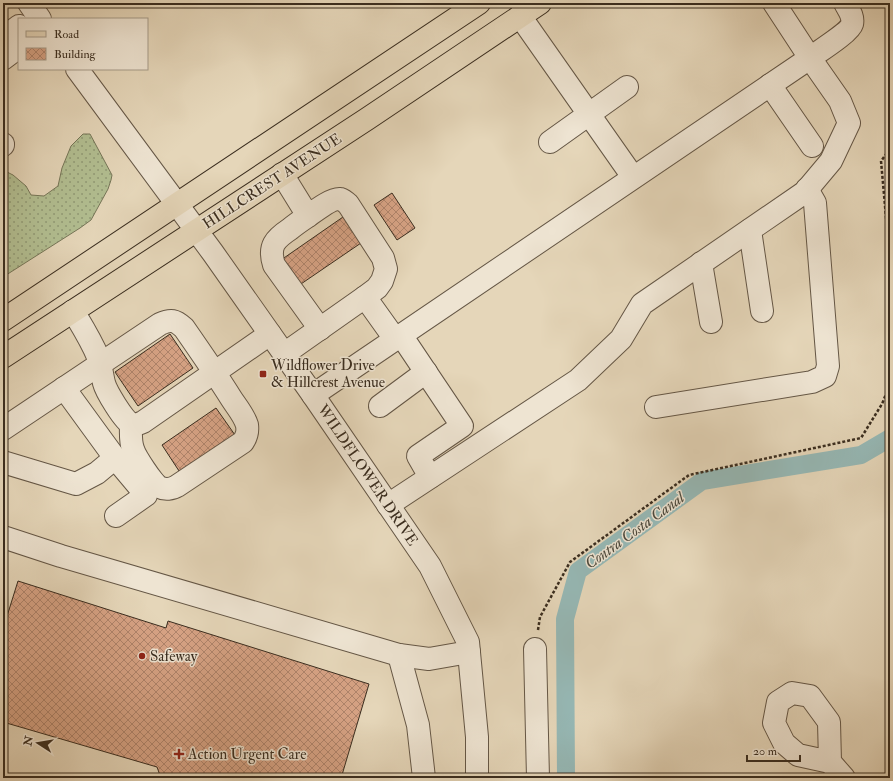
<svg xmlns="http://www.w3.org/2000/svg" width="893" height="781" viewBox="0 0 893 781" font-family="'IM FELL Double Pica',serif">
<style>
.grass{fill:url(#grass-dots);stroke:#767658}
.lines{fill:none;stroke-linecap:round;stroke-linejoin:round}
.canal{stroke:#96b8b5;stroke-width:18}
.building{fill:url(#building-cross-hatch);stroke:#3a2d1f}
.minor-casing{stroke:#655746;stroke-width:24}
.major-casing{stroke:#3a2d1f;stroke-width:24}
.path{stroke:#3a2d1f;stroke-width:2.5;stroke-dasharray:3 2;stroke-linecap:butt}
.minor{stroke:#eee4d2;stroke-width:22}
.major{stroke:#e5d6b9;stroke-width:22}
.poi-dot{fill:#8f2418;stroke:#eee4d2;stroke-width:1.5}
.labels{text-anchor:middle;stroke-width:3;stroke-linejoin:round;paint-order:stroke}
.street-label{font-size:15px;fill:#3a2d1f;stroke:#eee4d2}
.poi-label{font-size:15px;fill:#3a2d1f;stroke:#eee4d2;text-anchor:start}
.water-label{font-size:16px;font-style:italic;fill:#4c493d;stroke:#eee4d2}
</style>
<defs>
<pattern id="grass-dots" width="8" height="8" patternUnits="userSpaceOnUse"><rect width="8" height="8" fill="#b2be91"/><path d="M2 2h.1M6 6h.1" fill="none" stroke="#929b76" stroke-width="1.8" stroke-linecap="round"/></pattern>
<pattern id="building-cross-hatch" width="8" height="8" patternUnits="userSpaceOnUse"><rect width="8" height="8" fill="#d6a284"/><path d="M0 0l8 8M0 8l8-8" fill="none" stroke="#af846b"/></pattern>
</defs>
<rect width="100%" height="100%" fill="#e5d6b9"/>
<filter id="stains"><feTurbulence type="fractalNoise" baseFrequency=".005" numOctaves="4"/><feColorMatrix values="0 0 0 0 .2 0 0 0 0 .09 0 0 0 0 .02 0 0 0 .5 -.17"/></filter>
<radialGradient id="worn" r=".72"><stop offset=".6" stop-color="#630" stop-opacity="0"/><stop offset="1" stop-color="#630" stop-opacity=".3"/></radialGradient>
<path class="grass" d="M83,134H90L112,175L111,180L108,189L91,220L80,228L3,277V170L13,175L26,186L31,195L44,196L58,186L62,168L71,146Z"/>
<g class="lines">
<path class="canal" d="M566,778L565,619L578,571L702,481L861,455L890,438"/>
</g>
<g class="building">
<path d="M392,193L415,228L397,240L374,205Z"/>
<path d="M343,217L361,243L298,286L281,260Z"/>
<path d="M170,334L193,368L138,406L115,372Z"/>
<path d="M216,408L235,435L181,474L162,445Z"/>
<path d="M18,581L166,628L168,621L369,684L342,775L351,778H161L157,767L3,722V629Z"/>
</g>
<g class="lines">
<g class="minor-casing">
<g id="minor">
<path d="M29,3L40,19"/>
<path d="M520,16L633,177"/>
<path d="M3,38L19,26"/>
<path d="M3,59L19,47"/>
<path d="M77,69L213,253L313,395L430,566L468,642L477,737V778"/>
<path d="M770,85L812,146"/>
<path d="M550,142L627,87"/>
<path d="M3,144V145"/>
<path d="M282,174L308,216C315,211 332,198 340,199C343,199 345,202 348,204L383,258L386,269L382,281L377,288L365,297L284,354"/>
<path d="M308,216C302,220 296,224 290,229C275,239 268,246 274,265L320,329"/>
<path d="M750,230L762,311"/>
<path d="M701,263L711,322"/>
<path d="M365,297L395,339"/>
<path d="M73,311C82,326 91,340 98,357C101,365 102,375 104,383C106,391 124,421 131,424C135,425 139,424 143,422L270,334"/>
<path d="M401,335L462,426L418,456L430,477"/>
<path d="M313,395L810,58C818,52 850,32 852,24C854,16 848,9 845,3"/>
<path d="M380,406L426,372"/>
<path d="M656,407L812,382L825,376L828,366L815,203L807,189"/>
<path d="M3,429L160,324C171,319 175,320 184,328C200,351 216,374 231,398C236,406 244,415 247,425C248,432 247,436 243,442L177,486C172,489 165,490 159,487C153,484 135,456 133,449C130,441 131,432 131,424"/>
<path d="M115,458L146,495L116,516"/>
<path d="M3,462L76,484L97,473L115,458L64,388"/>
<path d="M388,505L578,380L621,339L642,304L805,192L831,161L849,123L840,101L810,58L774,3"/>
<path d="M3,537L61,556L399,655L429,659L469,652"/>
<path d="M535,649L538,778"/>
<path d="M399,655L418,725L424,778"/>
<path d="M830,762L829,722L810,696L792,693L778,702L774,723L784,743L798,755L830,762L844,778"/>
</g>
</g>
<g class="major-casing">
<g id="major">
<path d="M3,320L479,3"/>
<path d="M3,357L367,119L540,3"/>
</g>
</g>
<g class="path">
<path d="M890,149L881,161L890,262"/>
<path d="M538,630L540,617L570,562L689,475L861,438L882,404L890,384"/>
</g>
<use href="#minor" class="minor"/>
<use href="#major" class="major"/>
</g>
<g class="poi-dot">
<rect x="259" y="370" width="8" height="8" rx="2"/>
<circle cx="142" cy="656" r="4"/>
<path d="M177 748h4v4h4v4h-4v4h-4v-4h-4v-4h4z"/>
</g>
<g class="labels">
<g class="street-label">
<text transform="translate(272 181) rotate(-33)" y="5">HILLCREST AVENUE</text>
<text transform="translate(368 475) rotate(56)" y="5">WILDFLOWER DRIVE</text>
</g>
<g class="poi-label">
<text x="271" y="370">Wildflower Drive<tspan x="271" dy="17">&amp; Hillcrest Avenue</tspan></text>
<text x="150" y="661">Safeway</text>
<text x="188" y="759">Action Urgent Care</text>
</g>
<g class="water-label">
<text transform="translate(634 530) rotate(-36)" y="6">Contra Costa Canal</text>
</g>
</g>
<rect width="893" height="781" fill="none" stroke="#e5d6b9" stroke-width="16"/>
<rect x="4" y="4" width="885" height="773" fill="none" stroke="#3a2d1f" stroke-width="2"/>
<rect x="8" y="8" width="877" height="765" fill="none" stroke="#3a2d1f"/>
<rect x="18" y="18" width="130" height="52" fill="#eee4d2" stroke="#a69b8a"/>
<rect x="26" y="31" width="20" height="6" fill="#e5d6b9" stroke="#a69b8a"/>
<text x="54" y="38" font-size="12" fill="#3a2d1f">Road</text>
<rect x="26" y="48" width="20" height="12" fill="url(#building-cross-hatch)" stroke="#a69b8a"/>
<text x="54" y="58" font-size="12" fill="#3a2d1f">Building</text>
<g transform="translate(38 743) rotate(282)" stroke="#eee4d2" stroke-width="3" paint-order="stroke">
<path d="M0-3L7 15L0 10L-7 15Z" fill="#3a2d1f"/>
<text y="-6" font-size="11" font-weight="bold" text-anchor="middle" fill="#3a2d1f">N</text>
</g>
<path d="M747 755v6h53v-6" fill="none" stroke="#3a2d1f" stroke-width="2"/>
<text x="753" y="755" font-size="12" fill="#3a2d1f" stroke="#eee4d2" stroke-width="3" paint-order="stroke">20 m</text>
<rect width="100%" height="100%" filter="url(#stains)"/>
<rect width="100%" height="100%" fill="url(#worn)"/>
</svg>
